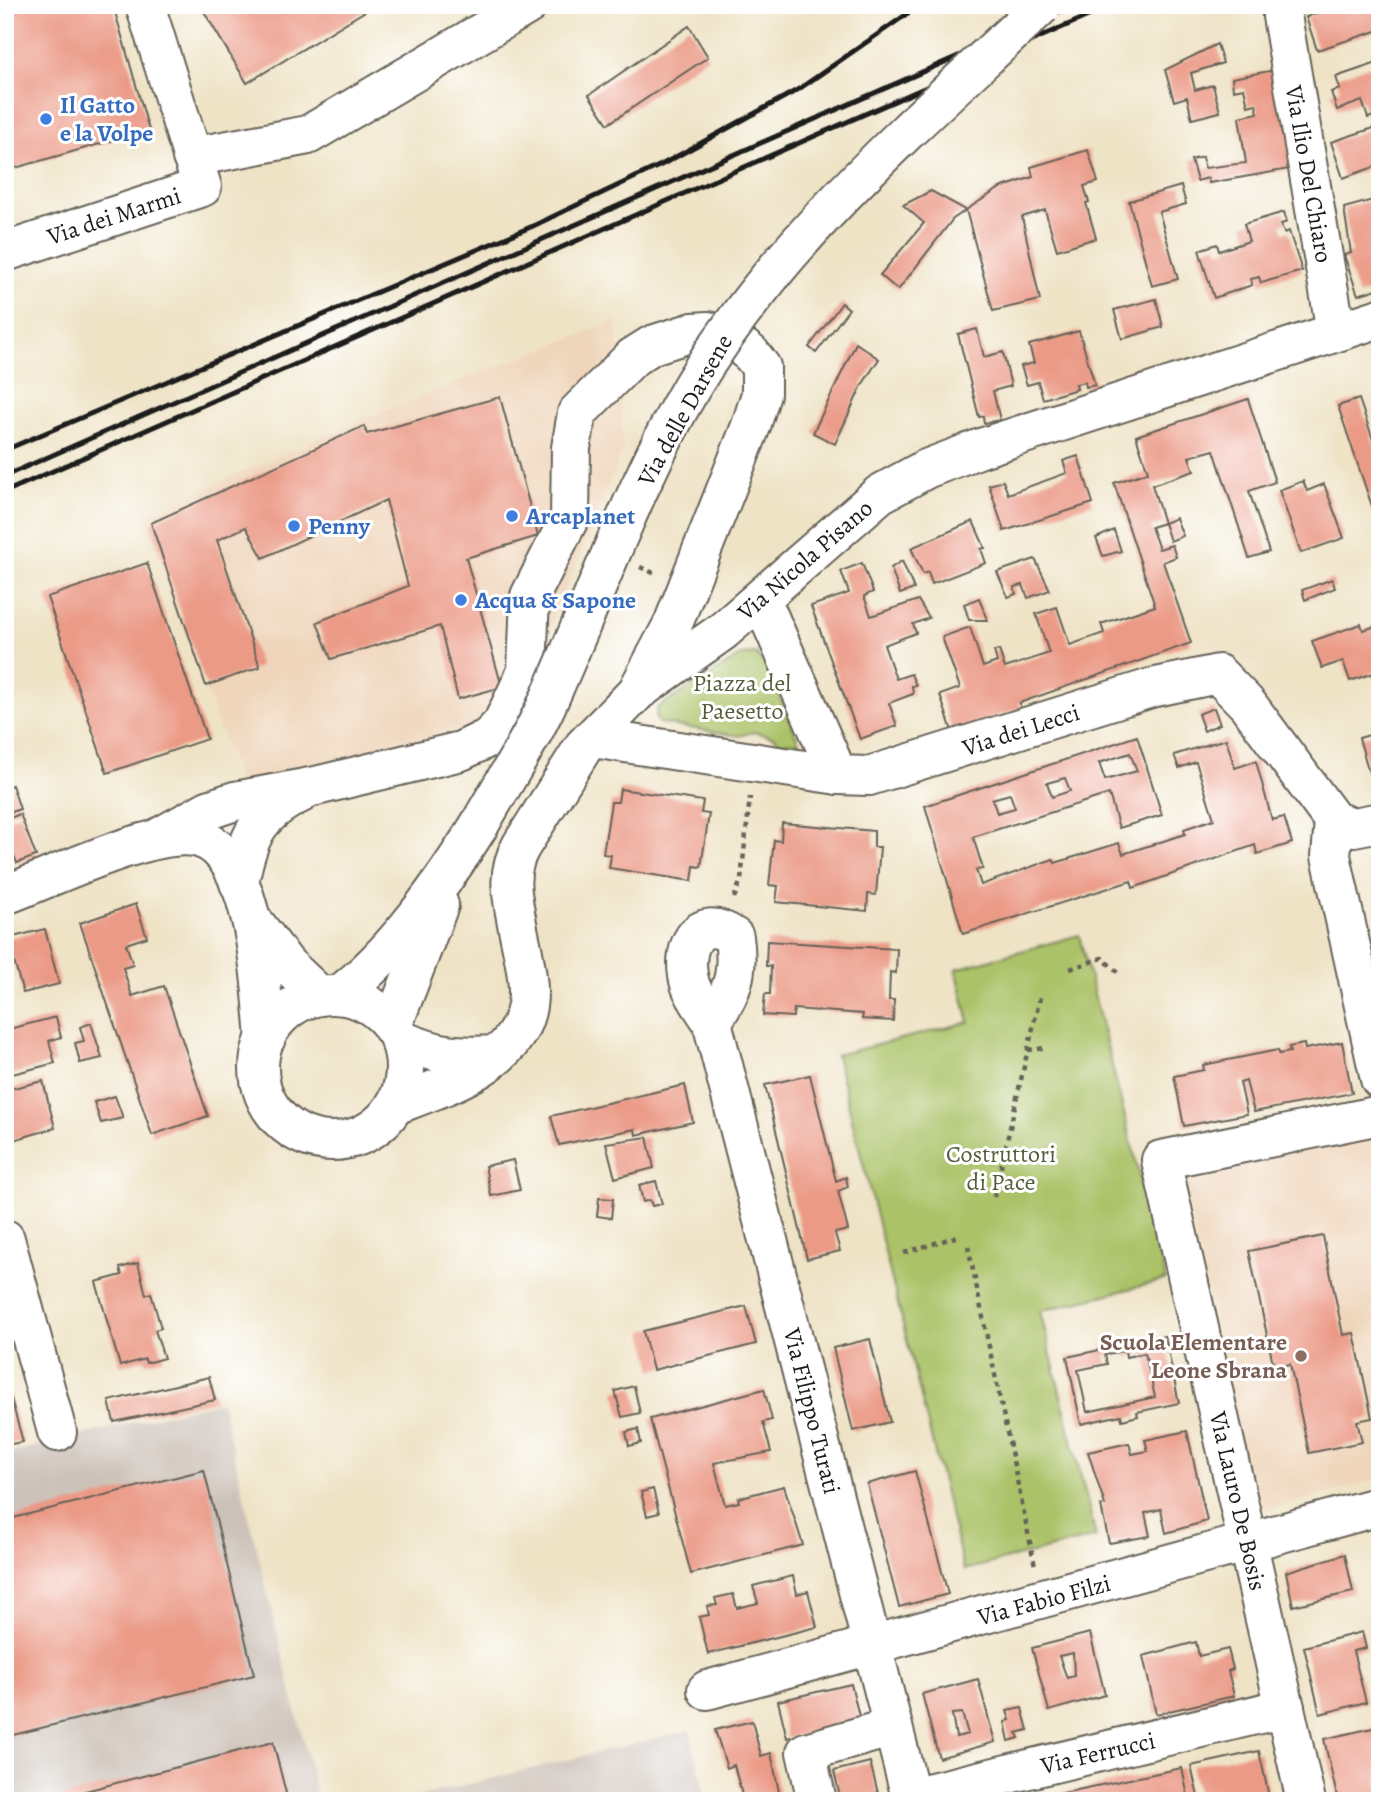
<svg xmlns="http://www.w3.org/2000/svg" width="1385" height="1806" viewBox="0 0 1385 1806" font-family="Alegreya,serif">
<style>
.built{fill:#efd6bb}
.industrial{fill:#cdc2b9}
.green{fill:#abc267;stroke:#646f42;stroke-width:2}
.building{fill:#eb9a86;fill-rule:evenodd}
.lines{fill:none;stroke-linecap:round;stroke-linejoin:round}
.minor-casing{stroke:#666258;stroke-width:42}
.path{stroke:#666258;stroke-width:4.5;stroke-dasharray:5 5;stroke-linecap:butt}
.minor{stroke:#fff;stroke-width:38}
.rail{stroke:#1c1c1c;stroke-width:5}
.minor-bridge-casing{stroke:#666258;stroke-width:42;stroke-linecap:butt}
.minor-bridge{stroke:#fff;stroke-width:38}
.shop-dot{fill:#3f7fe0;stroke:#fff;stroke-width:2.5}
.education-dot{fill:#8d6e63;stroke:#fff;stroke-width:2.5}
.labels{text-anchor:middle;stroke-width:6;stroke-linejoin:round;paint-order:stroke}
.shop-label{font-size:24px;font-weight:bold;fill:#366cbe;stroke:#fff;text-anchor:start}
.street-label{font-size:24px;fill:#1c1c1c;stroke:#fff}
.park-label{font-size:24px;fill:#555e3a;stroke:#fff}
.education-label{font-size:24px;font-weight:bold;fill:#785e54;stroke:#fff;text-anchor:end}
</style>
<rect width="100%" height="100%" fill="#fff"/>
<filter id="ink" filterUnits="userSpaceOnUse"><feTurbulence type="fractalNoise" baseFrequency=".0143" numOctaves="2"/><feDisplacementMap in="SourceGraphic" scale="14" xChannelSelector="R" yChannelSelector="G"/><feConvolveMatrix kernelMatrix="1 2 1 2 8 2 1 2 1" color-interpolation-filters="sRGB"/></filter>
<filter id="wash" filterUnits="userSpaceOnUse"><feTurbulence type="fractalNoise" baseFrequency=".00686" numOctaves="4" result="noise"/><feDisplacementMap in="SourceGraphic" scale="28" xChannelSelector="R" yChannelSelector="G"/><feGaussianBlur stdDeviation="1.57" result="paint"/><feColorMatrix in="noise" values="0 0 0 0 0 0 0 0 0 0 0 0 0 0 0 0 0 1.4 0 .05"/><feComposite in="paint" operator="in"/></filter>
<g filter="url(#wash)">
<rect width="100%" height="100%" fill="#efe3c6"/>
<g class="built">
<path d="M617,320L623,450L512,718L239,783L144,516L361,420Z"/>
<path d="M1380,1133V1479L1256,1512L1183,1175Z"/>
</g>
<g class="industrial">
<path d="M221,1401L318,1801H5V1454Z"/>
<path d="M690,1730L707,1801H400Z"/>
</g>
<g class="green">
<path d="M756,654L769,670L799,743L779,742L774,737L753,732L739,736L659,723L656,719L657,708L742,655Z"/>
<path d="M1079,935L1166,1280L1040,1311L1096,1537L964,1570L836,1055L969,1022L956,969Z"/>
</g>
<g id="blocks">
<g class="building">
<path d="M5,5H113L149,130L5,171Z"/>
<path d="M200,5H375L247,83Z"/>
<path d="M1338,5H1380V30L1317,50L1306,17Z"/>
<path d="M689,26L708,57L608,124L589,95Z"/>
<path d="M1217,44L1223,63L1191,73L1195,90L1213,85L1220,112L1192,119L1187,97L1174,101L1165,70Z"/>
<path d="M1380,62V114L1368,118L1362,101L1337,110L1331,92L1340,89L1336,77Z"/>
<path d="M1280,69L1301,167L1209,183L1208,178L1197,181L1191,160L1202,157L1205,168L1246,163L1239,117L1258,113L1256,104L1248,106L1244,88L1233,90L1232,78Z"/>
<path d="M1380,126V165L1343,178L1331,142Z"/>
<path d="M1088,150L1098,182L1084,186L1089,202L1086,203L1096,238L1057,250L1045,210L1022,217L1040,300L993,311L966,210L1000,188L1033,177L1031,167Z"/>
<path d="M1181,186L1186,204L1159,212L1178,279L1152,286L1129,201Z"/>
<path d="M931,191L966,210L953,219L898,290L880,275L924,223L903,205Z"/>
<path d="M1380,198V288L1358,295L1344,255L1351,253L1344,208Z"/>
<path d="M1284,212L1287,222L1281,224L1284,233L1289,231L1302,271L1261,283L1259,277L1251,279L1252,285L1214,298L1199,250L1217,244L1219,251L1249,241L1244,224Z"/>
<path d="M1156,299L1163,327L1122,339L1114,310Z"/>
<path d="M842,303L849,309L816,353L809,347Z"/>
<path d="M977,329L984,357L1003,352L1011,386L993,391L1000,420L984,423L983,416L979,417L958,334Z"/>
<path d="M1079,331L1095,385L1086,387L1085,382L1076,384L1077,389L1043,399L1038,382L1027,385L1021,366L1034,363L1029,345Z"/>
<path d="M856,343L879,359L862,385L835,444L813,433Z"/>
<path d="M500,397L538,536L466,558L502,687L458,699L440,626L331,659L317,622L408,586L386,500L263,558L246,527L217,540L260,667L206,686L151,523L364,426L367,434Z"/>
<path d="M1248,399L1275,482L1249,491L1269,552L1249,558L1214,450L1189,457L1194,471L1152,485L1164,523L1151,527L1159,549L1172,545L1176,557L1163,562L1191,643L1019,703L1021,708L952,731L940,695L960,688L942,637L970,627L983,667L997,662L994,651L999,650L1005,668L1049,653L1036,614L1057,607L1070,645L1104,633L1101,624L1155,606L1114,483L1148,472L1136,436Z"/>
<path d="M1359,399L1380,460L1379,527L1338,406Z"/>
<path d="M1078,456L1093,503L1004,531L989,485L1003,481L1008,494L1067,473L1063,461Z"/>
<path d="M1303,481L1307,491L1324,484L1344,538L1301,553L1279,490Z"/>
<path d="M1176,518L1183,536L1170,541L1164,523Z"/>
<path d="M973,521L985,548L981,549L986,563L932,584L928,572L923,574L911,548Z"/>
<path d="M1114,530L1121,551L1103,556L1096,538Z"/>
<path d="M1035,559L1050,590L1028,598L1023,585L1014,587L1016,594L1008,597L997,572Z"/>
<path d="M902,561L914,589L900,594L891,568Z"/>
<path d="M147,563L207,739L107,773L47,597Z"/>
<path d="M862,563L873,592L864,596L871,616L918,600L929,618L913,624L916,633L884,645L896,679L911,674L916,685L912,686L913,694L889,703L897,726L860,739L811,606L849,593L841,571Z"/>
<path d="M1332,579L1335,588L1305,600L1302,590Z"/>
<path d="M979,598L987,620H969L964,604Z"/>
<path d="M1361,624L1363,630L1380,625V671L1350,681L1343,661L1322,668L1312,641Z"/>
<path d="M1214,708L1220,724L1204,731L1198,714Z"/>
<path d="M1380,732V780L1372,783L1359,738Z"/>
<path d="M1137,736L1162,815L1119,828L1109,794L973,837L983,869L976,870L981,885L1053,859L1055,863L1119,843L1123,854L1185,834L1184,829L1214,819L1196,762L1179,768L1174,755L1226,739L1235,768L1256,761L1272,820L1284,817L1292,843L1257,854L1255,845L1133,888L1131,881L963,934L925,806ZM1130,753L1137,771L1105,780L1099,763ZM1065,778L1070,791L1052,797L1047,783ZM1010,794L1015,808L997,813L992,799Z"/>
<path d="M12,785L20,809L5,814V787Z"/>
<path d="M620,789L703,801L701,813L709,814L701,867L694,866L692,881L609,868L611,855L603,854L611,802H618Z"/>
<path d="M20,814L36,856L17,863L5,834V820Z"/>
<path d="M782,823L874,831V847H880L876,895L868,894L867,911L776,902L778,886L769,885L774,840L781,841Z"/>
<path d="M136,904L147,937L126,944L133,965L123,968L132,996L164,986L208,1116L152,1135L80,923Z"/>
<path d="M45,929L59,984L23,993L12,954L5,956V939Z"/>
<path d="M767,941L897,949L896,973L890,972L889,1000H894L893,1021L862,1019L863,1014L794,1009L793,1017L763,1015L765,994H770L771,966H766Z"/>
<path d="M56,1017L61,1037L49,1041L55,1063L5,1076V1030Z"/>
<path d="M91,1023L102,1058L80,1063L75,1043L84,1041L80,1027Z"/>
<path d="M1342,1042L1352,1093L1254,1112L1246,1081L1240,1083L1247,1114L1184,1126L1174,1076L1204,1070L1203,1065L1278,1050L1279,1054L1290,1052L1289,1047L1304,1044L1305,1049Z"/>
<path d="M810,1075L836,1181L846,1177L848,1187L838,1191L848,1230L835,1233L840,1251L807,1259L765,1085Z"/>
<path d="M43,1081L55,1128L10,1141L5,1122V1090Z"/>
<path d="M685,1085L693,1122L636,1135L635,1129L559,1145L551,1116Z"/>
<path d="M115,1096L123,1118L101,1123L94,1102Z"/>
<path d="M647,1137L654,1168L615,1178L606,1143Z"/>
<path d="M513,1160L520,1190L491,1196L485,1166Z"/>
<path d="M656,1181L662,1204L652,1206L650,1200L643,1202L639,1185Z"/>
<path d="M599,1198L613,1199L611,1218L597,1216Z"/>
<path d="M1323,1236L1343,1335L1354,1333L1372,1418L1357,1421L1362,1442L1309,1453L1290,1364L1274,1368L1249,1251Z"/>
<path d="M138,1263L146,1295L151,1293L161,1328L155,1330L164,1358L146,1363L145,1359L120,1366L96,1282L122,1275L120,1268Z"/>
<path d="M746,1306L756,1344L653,1370L643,1331Z"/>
<path d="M1165,1336L1179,1403L1137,1412L1138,1416L1122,1420L1121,1415L1081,1424L1067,1357ZM1125,1350L1126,1357L1145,1353L1155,1397L1087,1412L1078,1370L1107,1364L1105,1355Z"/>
<path d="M870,1339L890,1422L853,1431L833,1348Z"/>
<path d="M5,1377L23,1442L5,1445Z"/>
<path d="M209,1377L215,1400L114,1422L109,1401Z"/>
<path d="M634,1386L640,1413L622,1417L615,1391Z"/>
<path d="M764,1389L772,1420L763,1422L771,1452L714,1463L725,1505L739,1502L738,1498L784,1486L803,1545L691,1574L650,1419Z"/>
<path d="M638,1429L641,1443L629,1446L626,1432Z"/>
<path d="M1187,1431L1207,1521L1166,1533L1161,1509L1145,1513L1150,1536L1109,1543L1101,1506L1105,1505L1088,1452L1129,1443L1132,1454L1148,1451L1145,1440Z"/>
<path d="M204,1470L254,1675L5,1737V1520Z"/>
<path d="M915,1471L948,1594L899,1607L867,1484Z"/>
<path d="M653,1489L659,1513L647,1516L641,1492Z"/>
<path d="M1345,1554L1353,1592L1293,1606L1286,1572Z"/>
<path d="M793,1576L797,1594L808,1591L817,1627L708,1654L699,1617L709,1615L707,1606L717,1605L715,1598L733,1594L737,1608L758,1603L753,1586Z"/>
<path d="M1362,1632L1366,1648L1353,1651L1366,1702L1320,1714L1304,1647Z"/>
<path d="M1090,1633L1105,1695L1049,1711L1032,1648ZM1073,1653L1074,1676L1067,1678L1059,1656Z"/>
<path d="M1196,1642L1199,1656L1228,1649L1233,1669L1228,1671L1234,1696L1156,1714L1143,1656Z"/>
<path d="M978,1679L995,1742L939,1758L922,1694ZM962,1713L968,1734L956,1737L952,1714Z"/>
<path d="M851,1684L860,1720L787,1738L778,1701Z"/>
<path d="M1022,1708L1028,1730L1017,1733L1019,1738L1009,1741L1005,1722L1010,1720L1007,1711Z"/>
<path d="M752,1721L761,1756L771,1753L779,1792L772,1795L773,1801H738L743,1799L734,1765L727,1768L715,1730Z"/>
<path d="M1377,1727L1380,1801H1338L1324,1739Z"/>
<path d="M273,1742L288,1801H51V1800Z"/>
<path d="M1259,1751L1270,1801H1199L1191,1766Z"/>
<path d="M870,1762L880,1801H841L834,1771Z"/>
<path d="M1182,1768L1189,1801H1034L1063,1793Z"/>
</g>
</g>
</g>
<g filter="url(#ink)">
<use href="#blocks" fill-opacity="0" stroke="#666258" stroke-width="2"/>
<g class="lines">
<g class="minor-casing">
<g id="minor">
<path d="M1282,16L1336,332"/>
<path d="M192,157L308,135L528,5"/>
<path d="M5,252L202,187L145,5"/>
<path d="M761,599L838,775"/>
<path d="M592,738L838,775L869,776L1151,688L1218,674L1248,705L1334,821L1354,827L1380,822"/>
<path d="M1334,821L1331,856L1380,1079"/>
<path d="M156,839L208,810L235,801L316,786L461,751L488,738L502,724L527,671L530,596L570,517L571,448L577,413L633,357L652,345L693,332L708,331L732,339L751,354L761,367V394L751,426L673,624L640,686"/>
<path d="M239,883C248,836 257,814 301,793"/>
<path d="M5,895C49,879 156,826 199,838C257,855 261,989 266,1038"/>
<path d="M254,922L286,964L320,996"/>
<path d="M339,995C394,954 443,883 480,824"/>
<circle cx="332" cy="1068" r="73"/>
<path d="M712,1022C733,991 739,974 734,937C696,910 680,951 690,984C694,997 705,1010 712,1022L912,1801"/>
<path d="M392,1027L439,905"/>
<path d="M399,1039C439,1056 454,1057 497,1055"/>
<path d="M395,1105C447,1085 529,1061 528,992C528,968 520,942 516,918C511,892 507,871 521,846L584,746L638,691L723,631L880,494L926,469L981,448L1380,318"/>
<path d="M5,1239L57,1432"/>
<path d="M707,1690L1380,1506"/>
<path d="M911,1797L1285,1708"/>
<path d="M817,1801L806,1752L893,1727"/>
<path d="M1306,1801L1161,1160L1380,1115"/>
</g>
</g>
<g class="path">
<path d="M640,567L658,575"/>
<path d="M734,898L741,880L750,797"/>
<path d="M1070,969L1102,958L1120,974"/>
<path d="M1028,1050L1046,1048"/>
<path d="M994,1197L1041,993"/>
<path d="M968,1246L1035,1566"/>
<path d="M904,1253L958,1236"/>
</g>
<use href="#minor" class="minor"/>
<g class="rail">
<path d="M5,450L533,226L663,164L799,89L920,5"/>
<path d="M5,476L1074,5"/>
<path d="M5,492L1113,5"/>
</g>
<g class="minor-bridge-casing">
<path id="minor-bridge" d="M480,824C502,784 528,746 547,704C595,598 633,486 692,386C781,238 917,123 1042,5"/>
</g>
<use href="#minor-bridge" class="minor-bridge"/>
</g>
</g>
<g class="shop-dot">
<circle cx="46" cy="119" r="7"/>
<circle cx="512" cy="516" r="7"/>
<circle cx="294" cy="526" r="7"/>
<circle cx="461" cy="600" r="7"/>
</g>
<circle class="education-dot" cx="1301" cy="1356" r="7"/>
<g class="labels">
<g class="shop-label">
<text x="60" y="113">Il Gatto<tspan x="60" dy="28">e la Volpe</tspan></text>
<text x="526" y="524">Arcaplanet</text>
<text x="308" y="534">Penny</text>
<text x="475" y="608">Acqua &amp; Sapone</text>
</g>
<g class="street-label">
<text transform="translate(1309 174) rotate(80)" y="8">Via Ilio Del Chiaro</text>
<text transform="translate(114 216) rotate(-18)" y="8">Via dei Marmi</text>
<text transform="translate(685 410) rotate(-61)" y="8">Via delle Darsene</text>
<text transform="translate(805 560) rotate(-41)" y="8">Via Nicola Pisano</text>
<text transform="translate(1021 730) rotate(-18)" y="8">Via dei Lecci</text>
<text transform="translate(812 1411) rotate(76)" y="8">Via Filippo Turati</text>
<text transform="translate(1238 1501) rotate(77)" y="8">Via Lauro De Bosis</text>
<text transform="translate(1044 1600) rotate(-15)" y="8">Via Fabio Filzi</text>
<text transform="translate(1098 1753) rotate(-13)" y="8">Via Ferrucci</text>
</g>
<g class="park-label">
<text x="742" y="691">Piazza del<tspan x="742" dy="28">Paesetto</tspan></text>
<text x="1001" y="1162">Costruttori<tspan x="1001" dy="28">di Pace</tspan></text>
</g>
<g class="education-label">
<text x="1287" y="1350">Scuola Elementare<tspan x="1287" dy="28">Leone Sbrana</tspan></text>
</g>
</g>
<rect width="1385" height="1806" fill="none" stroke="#fff" stroke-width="28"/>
</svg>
